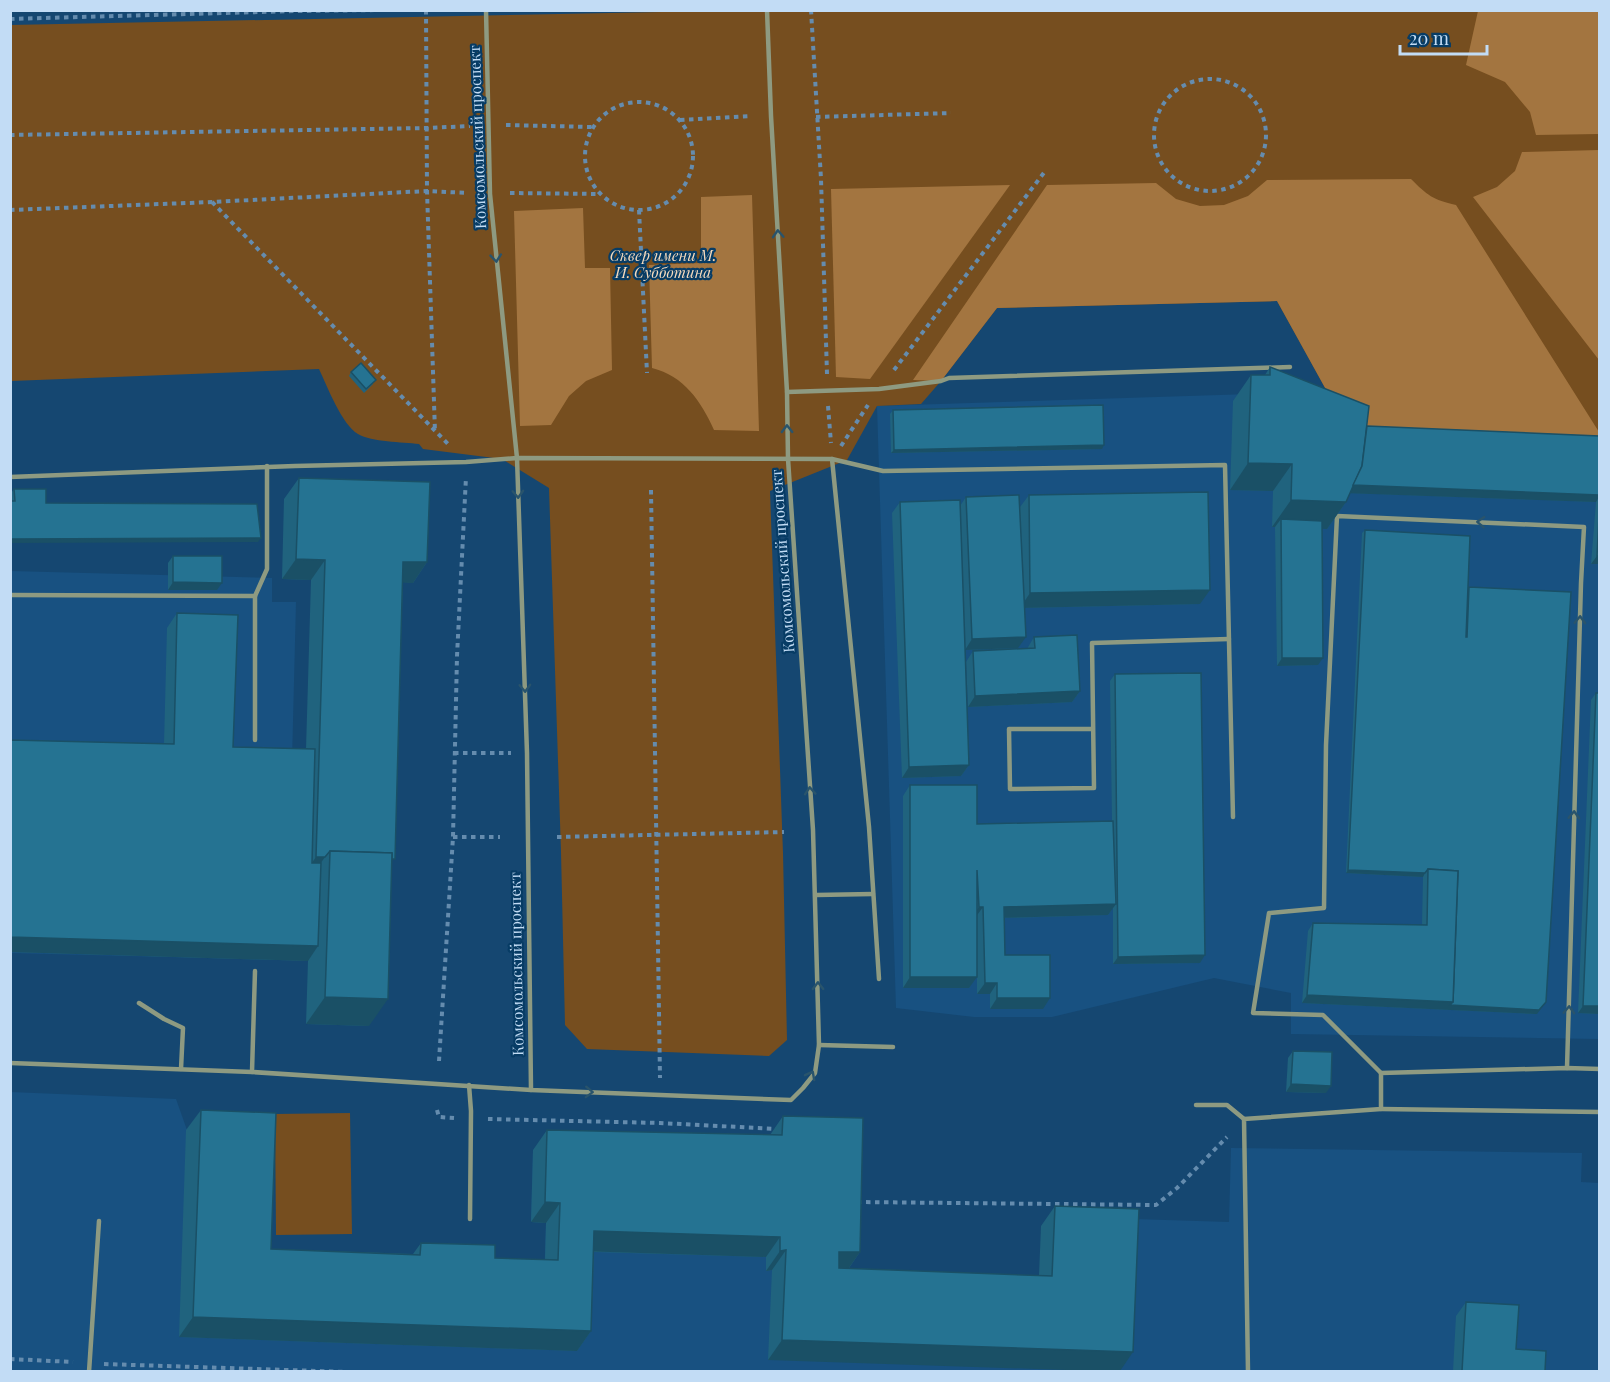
<svg xmlns="http://www.w3.org/2000/svg" width="1610" height="1382" viewBox="0 0 1610 1382" font-family="'Playfair Display',serif">
<style>
.built{fill:#185181}
.green{fill:#764e1f}
.forest{fill:#a37540}
.lines{fill:none;stroke-linecap:round;stroke-linejoin:round}
.path{stroke:#658cae;stroke-width:4;stroke-dasharray:4.5 4.5;stroke-linecap:butt}
.lane{stroke:#8e9a81;stroke-width:4.5}
.wall{fill:#20637e}
.shaded-wall{fill:#1a5066}
.building{fill:#257392;stroke:#1a5066;stroke-width:1.5}
.oneway{stroke:#29546c}
.labels{text-anchor:middle;stroke-width:4.5;stroke-linejoin:round;paint-order:stroke}
.street-label{font-size:15px;fill:#c2dcf5;stroke:#073c65}
.park-label{font-size:15px;font-style:italic;fill:#f6dbbe;stroke:#073c65}
</style>
<rect width="100%" height="100%" fill="#154771"/>
<g class="built">
<path d="M1251,394L1599,445V1039L1291,1034V993L1214,978L1052,1017H974L896,1008L877,406Z"/>
<path d="M11,571L272,578V602H296L287,960L11,953Z"/>
<path d="M11,1092L176,1099L187,1130L257,1269L544,1281L546,1223L531,1222L533,1150L768,1155L846,1272L1038,1297L1134,1219L1229,1222L1231,1148L1582,1153L1581,1182L1599,1183V1371L11,1372Z"/>
</g>
<g class="green">
<path d="M763,10L1599,11V445L1350,433L1277,301L997,308L941,381L921,404L877,406L847,460L770,491L783,853L787,1040L769,1056L587,1049L565,1025L561,852L549,488L502,459L423,449L419,444C402,442 372,442 358,434C342,425 327,386 319,369L11,381L10,25Z"/>
<path d="M350,1113L352,1234L276,1235L275,1114Z"/>
</g>
<g class="forest">
<path d="M1478,11H1599V134L1536,135L1530,112L1505,82L1466,65Z"/>
<path d="M1599,150H1600L1599,360L1473,197L1497,187L1515,171L1522,152Z"/>
<path d="M1411,179C1427,195 1433,200 1456,205L1599,432V445L1350,433L1277,301L997,308L941,381L913,380L1047,185L1156,183L1176,199L1200,206L1224,205L1248,196L1267,180Z"/>
<path d="M1010,185L870,379L836,377L831,189Z"/>
<path d="M752,195L759,431L714,430C701,401 684,376 652,368L649,265L701,263V197Z"/>
<path d="M583,208L585,268H610L612,370L586,381L569,396L551,425L520,426L514,211Z"/>
</g>
<g class="lines">
<g class="path">
<path d="M426,10L427,191L435,432"/>
<path d="M811,10L821,179L827,374"/>
<path d="M10,19L297,11L381,10"/>
<circle cx="1210" cy="135" r="56"/>
<circle cx="639" cy="156" r="54"/>
<path d="M816,117L951,113"/>
<path d="M680,120L750,116"/>
<path d="M506,125L592,127"/>
<path d="M10,135L427,128L470,126"/>
<path d="M510,193L599,194"/>
<path d="M212,202L448,444"/>
<path d="M10,210L212,202L427,191L468,193"/>
<path d="M639,210L647,373"/>
<path d="M894,370L1046,170"/>
<path d="M828,406L831,443"/>
<path d="M841,446L868,405"/>
<path d="M651,490L660,1078"/>
<path d="M454,753H511"/>
<path d="M453,837H500"/>
<path d="M557,837L784,832"/>
<path d="M439,1061L453,837L457,656L466,477"/>
<path d="M437,1110L439,1117L454,1118"/>
<path d="M488,1119L660,1123L778,1129"/>
<path d="M857,1202L1156,1205L1177,1188L1227,1137"/>
<path d="M10,1359L73,1362"/>
<path d="M104,1364L349,1372"/>
</g>
<g class="lane">
<path d="M486,10L490,194L517,458L527,753L531,1090"/>
<path d="M787,392L879,389L941,381L949,378L1290,367"/>
<path d="M832,459L869,827L879,979"/>
<path d="M10,477L295,466L466,462L517,458L832,459L883,471L1225,465L1233,817"/>
<path d="M10,595L255,596L267,569V466"/>
<path d="M1093,729H1009L1010,789L1094,788L1092,643L1229,639"/>
<path d="M255,740V596"/>
<path d="M816,895L873,894"/>
<path d="M139,1003L164,1019L183,1028L181,1069"/>
<path d="M819,1045L893,1047"/>
<path d="M10,1063L252,1072L531,1090L791,1100L803,1088L815,1073L819,1045L813,830L788,459L787,392L771,116L767,10"/>
<path d="M252,1072L255,971"/>
<path d="M1381,1073L1323,1015L1253,1013L1269,913L1324,908L1326,745L1337,516L1584,527L1581,583L1567,1068"/>
<path d="M469,1085L471,1111L470,1219"/>
<path d="M1196,1105H1227L1244,1119"/>
<path d="M1381,1109L1600,1112"/>
<path d="M89,1372L99,1221"/>
<path d="M1248,1372L1244,1119L1381,1109V1073L1567,1068L1600,1069"/>
</g>
</g>
<g class="wall">
<path d="M1270,367L1367,426L1599,436V564H1591L1596,502L1350,493L1346,502L1327,529L1322,528L1318,665L1277,666L1275,527H1272L1273,491L1230,490L1233,401L1251,375H1265Z"/>
<path d="M351,372L373,384L364,393L349,376Z"/>
<path d="M893,410L1102,449L891,453L890,414Z"/>
<path d="M299,478L427,562L413,583L403,582L392,863L369,1026L306,1024L308,961L10,952L164,744L167,628L177,613L233,747L306,749L311,580L282,579L284,499Z"/>
<path d="M14,489L46,503L258,542L12,501L11,493Z"/>
<path d="M1029,495L1200,604L1024,608L1018,648L965,650L969,765L961,776L902,778L892,513L900,502L960,506L966,497L1020,507Z"/>
<path d="M1365,530L1468,590L1469,587L1537,1014L1302,1003L1308,931L1313,923L1422,925L1423,877L1346,873L1362,533Z"/>
<path d="M173,556L217,590H168V563Z"/>
<path d="M1034,637L1080,691L1072,702L968,707L966,662L973,651L1027,649Z"/>
<path d="M1115,674L1200,963L1113,964V908L1108,915L1004,918L1005,955L1043,1009H990V994H977V973L969,988H903V796L910,785L977,824L1112,821L1110,681Z"/>
<path d="M1596,693H1599V1014L1578,1013L1591,700Z"/>
<path d="M1293,1051L1326,1093L1286,1092L1288,1058Z"/>
<path d="M201,1110L271,1249L413,1254L421,1243L495,1258L545,1260L546,1223L531,1222L533,1150L547,1130L770,1135L783,1116L860,1252L849,1268L1039,1276L1041,1226L1055,1206L1133,1352L768,1360L772,1270L766,1271V1257L594,1252L591,1331L577,1351L179,1337L186,1130Z"/>
<path d="M1466,1302L1516,1349L1545,1371H1453L1456,1316Z"/>
</g>
<g class="shaded-wall">
<path d="M1104,445L1102,449L891,453L894,450Z"/>
<path d="M1248,463L1292,464L1273,491L1230,490Z"/>
<path d="M1348,485L1599,495V497L1596,502L1343,493Z"/>
<path d="M1291,500L1346,502L1327,529L1281,527V519L1275,527H1272Z"/>
<path d="M261,538L258,542L10,543V539Z"/>
<path d="M1597,556H1599V564H1591Z"/>
<path d="M296,559L325,560L311,580L282,579Z"/>
<path d="M403,562H427L413,583L389,582Z"/>
<path d="M173,582L222,583L217,590H168Z"/>
<path d="M1210,590L1200,604L1020,608L1030,593Z"/>
<path d="M1026,637L1018,648L965,650L972,639Z"/>
<path d="M1282,658H1323L1318,665L1277,666Z"/>
<path d="M1080,691L1072,702L968,707L975,696Z"/>
<path d="M969,765L961,776L902,778L909,767Z"/>
<path d="M316,857H325L311,877H302Z"/>
<path d="M1348,870L1425,873L1423,877L1346,873Z"/>
<path d="M1116,904L1108,915L996,918L1004,907Z"/>
<path d="M979,907H983L975,918H971Z"/>
<path d="M10,937L318,946L308,961L10,952Z"/>
<path d="M1205,955L1200,963L1113,964L1118,957Z"/>
<path d="M910,977H977L969,988H903Z"/>
<path d="M985,983H997L990,994H977Z"/>
<path d="M1307,995L1546,1002L1537,1014L1302,1003Z"/>
<path d="M325,997L388,999L369,1026L306,1024Z"/>
<path d="M997,998H1050L1043,1009H990Z"/>
<path d="M1583,1006H1599V1014L1578,1013Z"/>
<path d="M1291,1084L1331,1086L1326,1093L1286,1092Z"/>
<path d="M545,1202L560,1203L546,1223L531,1222Z"/>
<path d="M594,1231L780,1237L766,1257L580,1251Z"/>
<path d="M786,1250L772,1270L766,1271L780,1251Z"/>
<path d="M839,1252H860L846,1272H824Z"/>
<path d="M193,1317L591,1331L577,1351L179,1337Z"/>
<path d="M782,1340L1133,1352L1120,1371H1095L768,1360Z"/>
</g>
<g class="building">
<path d="M361,363L376,380L366,389L351,372Z"/>
<path d="M1270,367L1369,406L1362,466L1346,502L1291,500L1292,464L1248,463L1251,375H1270Z"/>
<path d="M1103,405L1104,445L894,450L893,410Z"/>
<path d="M1367,426L1599,436V495L1353,485L1362,466Z"/>
<path d="M299,478L430,482L427,562H403L395,859H392V853L330,851L325,857H316L325,560L296,559Z"/>
<path d="M14,489H46V503L257,504L261,538L10,539V501H15Z"/>
<path d="M1208,492L1210,590L1030,593L1029,495Z"/>
<path d="M1019,495L1026,637L972,639L966,497Z"/>
<path d="M960,500L969,765L909,767L900,502Z"/>
<path d="M1599,517V556H1597Z"/>
<path d="M1281,519L1322,521L1323,658H1282Z"/>
<path d="M1365,530L1470,536L1466,637H1467L1469,587L1571,592L1546,1002L1539,1010L1450,1005L1453,1002L1458,871L1428,869L1425,873L1348,870Z"/>
<path d="M173,556H222V583L173,582Z"/>
<path d="M177,613L238,615L233,747L315,749L312,863H321L318,946L10,937V740L174,744Z"/>
<path d="M1077,635L1080,691L975,696L973,651L1035,648L1034,637Z"/>
<path d="M1201,673L1205,955L1118,957L1115,674Z"/>
<path d="M1596,693H1599V1006H1583Z"/>
<path d="M910,785H977V824L1113,821L1116,904L1004,907L1005,955H1050V998H997V983H985L983,907H979L977,870V977H910Z"/>
<path d="M330,851L392,853L388,999L325,997Z"/>
<path d="M1428,869L1458,871L1453,1002L1307,995L1313,923L1427,925Z"/>
<path d="M1293,1051L1332,1052L1331,1086L1291,1084Z"/>
<path d="M201,1110L276,1113L271,1249L420,1255L421,1243L495,1245V1258L558,1260L560,1203L545,1202L547,1130L782,1135L783,1116L863,1118L860,1252H839V1268L1052,1276L1055,1206L1139,1209L1133,1352L782,1340L786,1250L780,1251V1237L594,1231L591,1331L193,1317Z"/>
<path d="M1466,1302L1519,1305L1516,1349L1546,1351L1545,1371H1462Z"/>
</g>
<defs><path id="oneway-chevron" d="M-2-3.5L2.5 0L-2 3.5" fill="none" stroke-width="1.6" stroke-linecap="round" stroke-linejoin="round" transform="scale(1.5)"/></defs>
<g class="oneway">
<use href="#oneway-chevron" transform="translate(778 234) rotate(-93)"/>
<use href="#oneway-chevron" transform="translate(496 258) rotate(84)"/>
<use href="#oneway-chevron" transform="translate(787 429) rotate(-91)"/>
<use href="#oneway-chevron" transform="translate(518 494) rotate(88)"/>
<use href="#oneway-chevron" transform="translate(1481 522) rotate(-177)"/>
<use href="#oneway-chevron" transform="translate(1580 620) rotate(-88)"/>
<use href="#oneway-chevron" transform="translate(525 688) rotate(88)"/>
<use href="#oneway-chevron" transform="translate(810 791) rotate(-94)"/>
<use href="#oneway-chevron" transform="translate(1574 815) rotate(-88)"/>
<use href="#oneway-chevron" transform="translate(818 986) rotate(-91)"/>
<use href="#oneway-chevron" transform="translate(1569 1010) rotate(-88)"/>
<use href="#oneway-chevron" transform="translate(811 1075) rotate(-62)"/>
<use href="#oneway-chevron" transform="translate(589 1092) rotate(2)"/>
</g>
<g class="labels">
<g class="street-label">
<text transform="translate(478 137) rotate(-92)" y="5">Комсомольский проспект</text>
<text transform="translate(783 561) rotate(-94)" y="5">Комсомольский проспект</text>
<text transform="translate(517 964) rotate(-91)" y="5">Комсомольский проспект</text>
</g>
<g class="park-label">
<text x="663" y="261">Сквер имени М.<tspan x="663" dy="17">И. Субботина</tspan></text>
</g>
</g>
<rect width="1610" height="1382" fill="none" stroke="#c2dcf5" stroke-width="24"/>
<path d="M1400 45v9h87v-9" fill="none" stroke="#c2dcf5" stroke-width="3"/>
<text x="1409" y="45" font-size="18" fill="#c2dcf5" stroke="#073c65" stroke-width="4.5" paint-order="stroke">20 m</text>
</svg>
